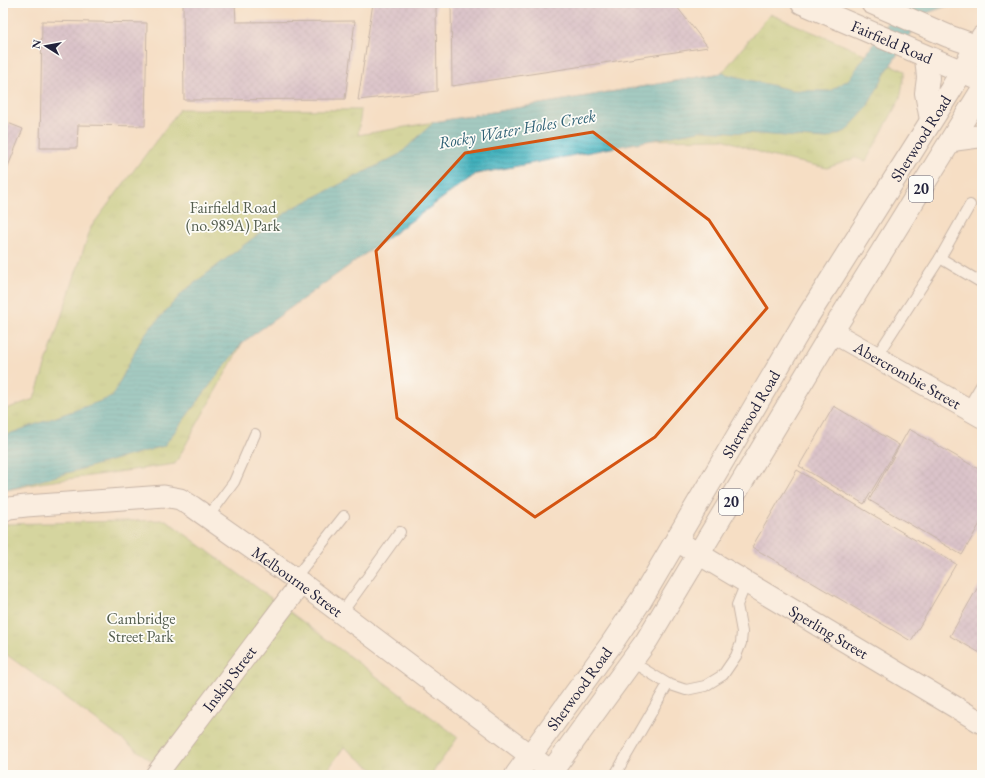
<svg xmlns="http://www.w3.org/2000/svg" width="985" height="778" viewBox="0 0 985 778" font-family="'EB Garamond',serif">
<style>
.park{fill:url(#park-tufts);stroke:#687656}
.water{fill:url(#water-rules);stroke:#326a7c}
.building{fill:url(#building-cross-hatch)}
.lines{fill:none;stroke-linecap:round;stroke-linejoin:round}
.service-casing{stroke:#8c8080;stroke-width:12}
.minor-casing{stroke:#8c8080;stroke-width:23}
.secondary-casing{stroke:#8c8080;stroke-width:24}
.primary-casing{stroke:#8c8080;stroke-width:24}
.service{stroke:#fff;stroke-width:10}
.minor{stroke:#fff;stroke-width:21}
.secondary{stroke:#fff;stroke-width:22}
.primary{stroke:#fff;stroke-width:22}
.marked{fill:none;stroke:#d45411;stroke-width:3;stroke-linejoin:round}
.labels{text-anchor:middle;stroke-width:3.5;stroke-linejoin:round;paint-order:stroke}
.shield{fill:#fdfcf7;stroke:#646373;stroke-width:1}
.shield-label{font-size:15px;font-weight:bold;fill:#22223b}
.street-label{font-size:16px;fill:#22223b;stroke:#fdfcf7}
.park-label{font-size:16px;fill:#535d4e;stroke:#fdfcf7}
.water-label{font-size:17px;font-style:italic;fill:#306276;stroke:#fdfcf7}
</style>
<defs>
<pattern id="park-tufts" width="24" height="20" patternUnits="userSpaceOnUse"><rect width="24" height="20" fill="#aeca71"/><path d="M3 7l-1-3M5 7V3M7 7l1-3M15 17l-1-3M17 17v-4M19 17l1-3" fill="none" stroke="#95ad63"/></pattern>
<pattern id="water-rules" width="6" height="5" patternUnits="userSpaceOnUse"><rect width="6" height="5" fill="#41b1bd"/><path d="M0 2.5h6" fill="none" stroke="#36909b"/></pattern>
<pattern id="building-cross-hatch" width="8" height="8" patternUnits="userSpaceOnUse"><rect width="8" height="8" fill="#b9a2d0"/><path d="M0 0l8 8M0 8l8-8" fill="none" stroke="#9684aa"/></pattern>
</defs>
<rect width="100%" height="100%" fill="#fdfcf7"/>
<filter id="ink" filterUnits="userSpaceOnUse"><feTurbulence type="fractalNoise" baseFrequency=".025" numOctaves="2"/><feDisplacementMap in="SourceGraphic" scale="8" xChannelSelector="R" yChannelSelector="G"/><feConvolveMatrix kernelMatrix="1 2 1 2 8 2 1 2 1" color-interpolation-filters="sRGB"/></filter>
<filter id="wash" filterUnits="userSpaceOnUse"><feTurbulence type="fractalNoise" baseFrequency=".012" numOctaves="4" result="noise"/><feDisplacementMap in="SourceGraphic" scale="16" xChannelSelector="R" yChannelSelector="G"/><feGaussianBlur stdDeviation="0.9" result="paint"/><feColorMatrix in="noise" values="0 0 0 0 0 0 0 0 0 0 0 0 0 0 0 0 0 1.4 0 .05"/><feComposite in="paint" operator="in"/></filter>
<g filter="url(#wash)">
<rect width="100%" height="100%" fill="#f5dec4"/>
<g class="park">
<path d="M770,14L905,71L900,99L866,161L855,158L827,168L770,156L723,139L646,140L476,174L244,340L175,464L40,483L3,491V410L34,399L91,227L180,109L361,110L358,135L722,73Z"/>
<path d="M166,520L458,737L431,775H380L344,747L324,775H167L168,773L3,652V524Z"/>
</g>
<path class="water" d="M902,3H956L924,14L886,72L866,109L846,131L825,139L704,130L476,174L242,343L164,446L3,491V436L112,397L143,336L184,291L291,209L400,154L434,122L722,73L791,90L830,91L849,79Z"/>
<g id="blocks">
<g class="building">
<path d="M183,3H235L236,22L355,21L345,99L184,100Z"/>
<path d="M373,3H436L437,91L358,100Z"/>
<path d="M451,3H674L708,47L452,86Z"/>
<path d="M42,21L147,23L145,126L78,125L77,148H40Z"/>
<path d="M3,121L23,129L3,179Z"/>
<path d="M834,406L899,445L864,504L799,466Z"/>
<path d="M909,429L982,471V520L962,555L869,500Z"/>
<path d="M797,470L956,564L911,641L752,547Z"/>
<path d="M982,580V654L950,636Z"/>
</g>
</g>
</g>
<g filter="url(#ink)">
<use href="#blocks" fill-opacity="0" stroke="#8c8080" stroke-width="1"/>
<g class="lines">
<g class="service-casing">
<g id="service">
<path d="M940,258L970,205"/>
<path d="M876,357L940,258L982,283"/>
<path d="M967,409L982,384"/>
<path d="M208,517L234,482L255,434"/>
<path d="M295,578L344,516"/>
<path d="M341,614L400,532"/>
<path d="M632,662L668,684L686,690L705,686L723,675L736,656L741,643L742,632L737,605L746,583"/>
<path d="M615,775L668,684"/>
</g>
</g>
<g class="minor-casing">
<g id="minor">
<path id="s1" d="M832,332L982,417"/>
<path id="s2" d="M3,511L9,508L26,506L164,496L180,499L193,507L301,583L556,775"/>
<path id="s3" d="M677,541L982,723"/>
<path id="s4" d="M156,775L301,583"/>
</g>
</g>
<g class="secondary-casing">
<g id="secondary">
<path id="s5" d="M802,3L982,80"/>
<path d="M872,3L948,36L982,48"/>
</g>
</g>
<g class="primary-casing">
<g id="primary">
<path d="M926,57L928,78L926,93L931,120"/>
<path d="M952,140L982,136"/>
<path id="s6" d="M516,775L612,643L641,600L808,316L950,91L982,37"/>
<path d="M549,775L647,640L832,332L982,90"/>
</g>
</g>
<use href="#service" class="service"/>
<use href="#minor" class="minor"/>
<use href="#secondary" class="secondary"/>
<use href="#primary" class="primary"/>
</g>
</g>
<path d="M0 0H985V778H0ZM593,132L709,220L767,308L655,437L535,517L397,418L376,251L465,153Z" fill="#f5dec4" fill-opacity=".55" fill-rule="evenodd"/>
<path class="marked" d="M593,132L709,220L767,308L655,437L535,517L397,418L376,251L465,153Z"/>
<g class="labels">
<g class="shield">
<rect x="909" y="176" width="24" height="26" rx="3"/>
<rect x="719" y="489" width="24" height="26" rx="3"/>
</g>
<g class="shield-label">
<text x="921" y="194">20</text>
<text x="731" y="507">20</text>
</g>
<g class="street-label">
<text dy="6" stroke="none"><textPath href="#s5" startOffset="98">Fairfield Road</textPath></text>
<text dy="6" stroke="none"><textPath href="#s6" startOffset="755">Sherwood Road</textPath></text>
<text dy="6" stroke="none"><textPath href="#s1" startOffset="87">Abercrombie Street</textPath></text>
<text dy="6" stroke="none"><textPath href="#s6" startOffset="431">Sherwood Road</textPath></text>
<text dy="6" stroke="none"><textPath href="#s2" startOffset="322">Melbourne Street</textPath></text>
<text dy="6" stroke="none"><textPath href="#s3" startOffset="177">Sperling Street</textPath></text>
<text dy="6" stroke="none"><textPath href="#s4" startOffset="121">Inskip Street</textPath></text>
<text dy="6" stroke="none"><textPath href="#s6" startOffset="107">Sherwood Road</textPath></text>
</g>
<g class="park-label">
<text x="233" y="213">Fairfield Road<tspan x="233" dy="18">(no.989A) Park</tspan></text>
<text x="141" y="624">Cambridge<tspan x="141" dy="18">Street Park</tspan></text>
</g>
<g class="water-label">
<text transform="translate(517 129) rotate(-10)" y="6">Rocky Water Holes Creek</text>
</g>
</g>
<rect width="985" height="778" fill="none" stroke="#fdfcf7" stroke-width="16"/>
<g transform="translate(46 46) rotate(281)" stroke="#fdfcf7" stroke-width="3" paint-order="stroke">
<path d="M0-3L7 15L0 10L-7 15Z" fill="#22223b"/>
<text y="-6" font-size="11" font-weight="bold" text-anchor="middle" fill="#22223b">N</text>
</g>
</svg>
